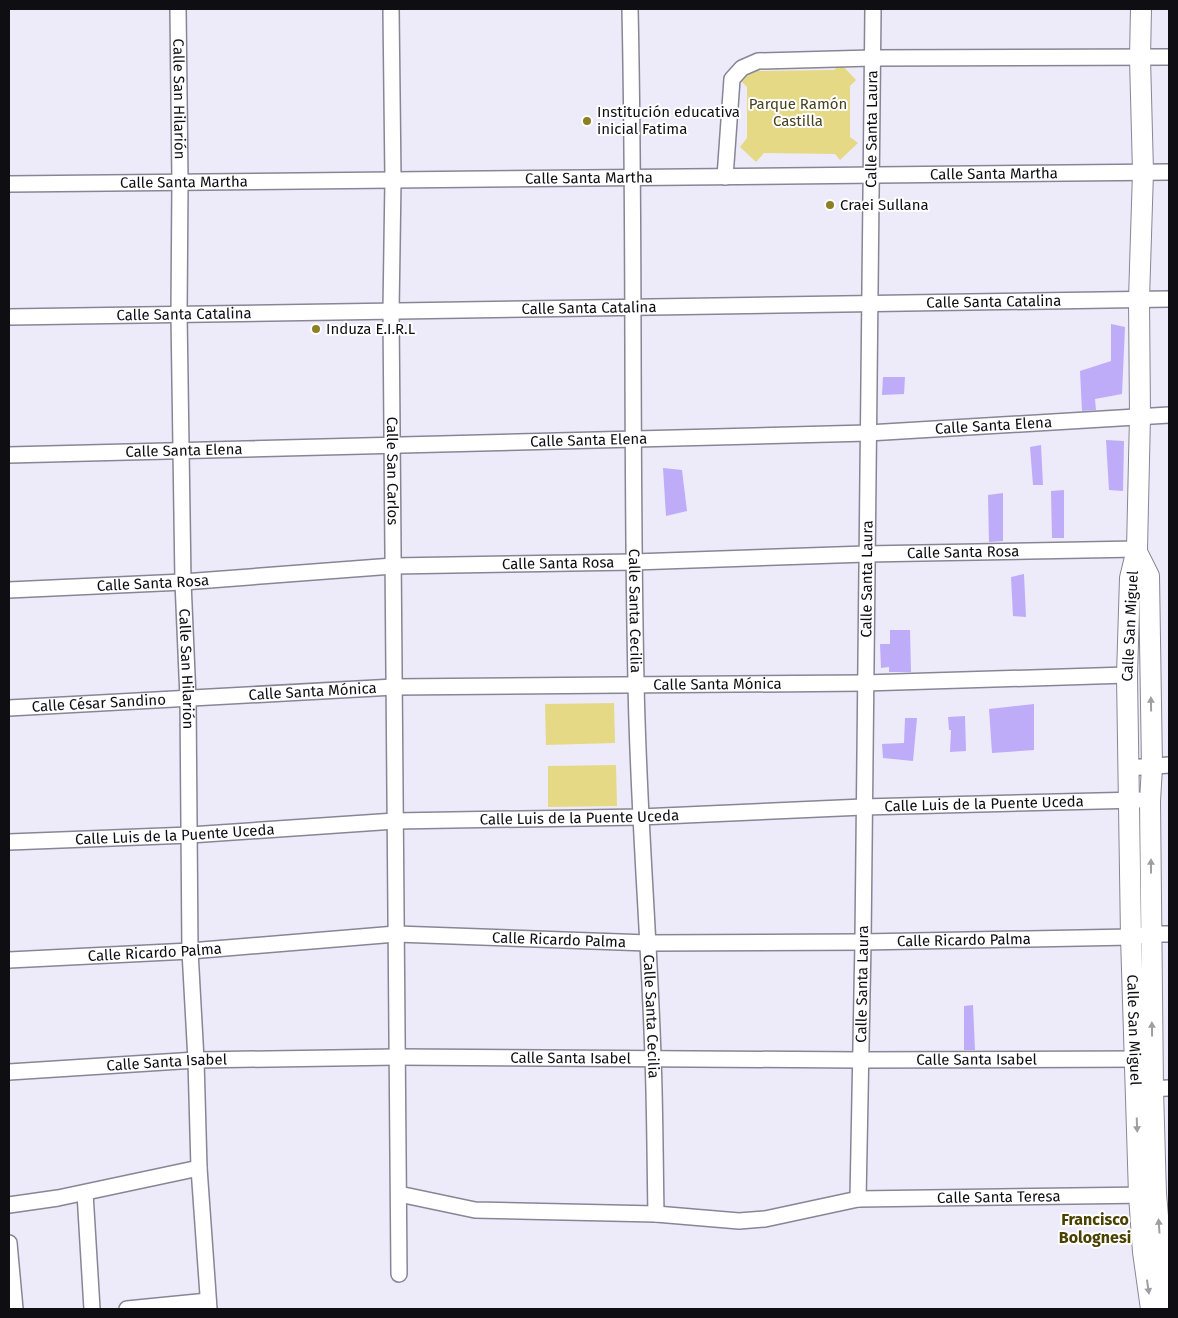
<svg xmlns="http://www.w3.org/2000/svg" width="1178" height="1318" viewBox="0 0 1178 1318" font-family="'Fira Sans',sans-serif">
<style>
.green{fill:#e5d986}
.building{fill:#beacf8}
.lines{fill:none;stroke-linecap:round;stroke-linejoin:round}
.street-casing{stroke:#888694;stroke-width:18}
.secondary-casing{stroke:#888694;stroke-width:22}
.street{stroke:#fff;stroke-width:15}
.secondary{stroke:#fff;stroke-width:20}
.oneway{fill:#9f9fa1}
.poi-dot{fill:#8c7f26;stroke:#fff;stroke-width:2}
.labels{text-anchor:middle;stroke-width:4;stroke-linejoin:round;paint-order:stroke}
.street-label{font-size:15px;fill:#0f0e13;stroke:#fff}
.park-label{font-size:15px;fill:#47421d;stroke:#fff}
.poi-label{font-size:15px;fill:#0f0e13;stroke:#fff;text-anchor:start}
.neighbourhood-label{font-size:16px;font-weight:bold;fill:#4a4100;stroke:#fff}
</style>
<rect width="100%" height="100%" fill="#edeafa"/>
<g class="green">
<path d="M841,64L856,80L850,86V137L858,143L840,160L835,154L764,153L756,162L740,147L747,138V87L741,81L753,66L760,71L834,70Z"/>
<path d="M614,703L615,743L546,745L545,704Z"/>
<path d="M616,765L617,806L548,807V766Z"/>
</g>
<g class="building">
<path d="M1111,324L1125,327L1122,394L1095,399L1096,410L1082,411L1080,371L1111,361Z"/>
<path d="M883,377H905L904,394L882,395Z"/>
<path d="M1106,440L1124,441L1123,491L1109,490Z"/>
<path d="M1041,445L1043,485H1033L1030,447Z"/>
<path d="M663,468L682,470L687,511L666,516Z"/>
<path d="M1064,490V538H1052L1051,491Z"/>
<path d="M1003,493V541L989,542L988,495Z"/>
<path d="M1024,574L1026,617L1013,616L1011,577Z"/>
<path d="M890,630H910L911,672H889V667L881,668L880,644H890Z"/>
<path d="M1034,704V750L992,753L989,709Z"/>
<path d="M965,716L966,751L950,752L951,730H949L948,717Z"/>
<path d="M905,718H917L913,761L883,758L882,744L904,743Z"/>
<path d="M973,1005L975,1050H964V1006Z"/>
</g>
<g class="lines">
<g class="street-casing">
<g id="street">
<path id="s1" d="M178,9L180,182L179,314L183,582L188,698L190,951L196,1060L199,1168L209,1309"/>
<path id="s2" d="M391,9L393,180L391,311L399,1274"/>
<path id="s3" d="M630,9C635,233 631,457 636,681C638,807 649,931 653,1057C655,1109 655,1162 656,1214"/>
<path d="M725,177L732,79L742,68L758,61L872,58L1169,57"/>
<path id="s4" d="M9,184L1169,172"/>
<path id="s5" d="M9,317L1169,299"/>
<path id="s6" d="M9,455L868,433L1169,415"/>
<path id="s7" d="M9,590L183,582L393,566L634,562L866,554L1137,549"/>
<path id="s8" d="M9,708L394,687L865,683L1127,675"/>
<path d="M1128,768L1169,765"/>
<path id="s9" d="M9,842L190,835L395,821L640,817L863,807L1139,800"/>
<path id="s10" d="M9,960L190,951L396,934L648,943L863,942L1131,937L1151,934H1169"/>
<path id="s11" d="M9,1072L196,1060L397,1057L860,1060L1144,1059"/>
<path d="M1143,1089L1169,1088"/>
<path d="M85,1193L92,1309"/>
<path id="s12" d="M399,1194L475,1210L656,1214L739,1221L765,1219L858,1199L1149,1195"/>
<path id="s13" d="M858,1199L863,942L873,9"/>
<path d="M9,1205L58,1198L199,1168"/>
<path d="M9,1243L15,1309"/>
<path d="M127,1309L208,1301"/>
</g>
</g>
<g class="secondary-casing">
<g id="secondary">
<path id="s14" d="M1141,9L1140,58L1143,172L1139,299L1140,416L1137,549L1130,578L1127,675L1131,937L1139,1195L1143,1252L1151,1309"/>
<path d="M1137,552L1149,576L1152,767L1150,801L1153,1089L1156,1194L1161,1250L1169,1309"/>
</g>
</g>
<use href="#street" class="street"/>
<use href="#secondary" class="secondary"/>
</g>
<defs><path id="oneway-solid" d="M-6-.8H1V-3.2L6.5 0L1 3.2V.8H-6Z" transform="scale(1.25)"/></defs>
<g class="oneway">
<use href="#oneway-solid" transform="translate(1151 704) rotate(-91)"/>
<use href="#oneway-solid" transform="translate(1151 866) rotate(-90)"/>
<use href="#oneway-solid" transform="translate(1152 1029) rotate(-91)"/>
<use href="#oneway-solid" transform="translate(1137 1125) rotate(88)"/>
<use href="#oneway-solid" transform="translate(1159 1226) rotate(-94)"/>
<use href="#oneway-solid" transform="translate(1148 1287) rotate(82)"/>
</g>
<g class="poi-dot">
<circle cx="587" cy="121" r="5"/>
<circle cx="830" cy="205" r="5"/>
<circle cx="316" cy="329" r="5"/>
</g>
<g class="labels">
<g class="street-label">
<text dy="5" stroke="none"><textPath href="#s1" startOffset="90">Calle San Hilarión</textPath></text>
<text dy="5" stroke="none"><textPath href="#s13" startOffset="1070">Calle Santa Laura</textPath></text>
<text dy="5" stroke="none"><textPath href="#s4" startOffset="985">Calle Santa Martha</textPath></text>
<text dy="5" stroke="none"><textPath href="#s4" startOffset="580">Calle Santa Martha</textPath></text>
<text dy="5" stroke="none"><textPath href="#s4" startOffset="175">Calle Santa Martha</textPath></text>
<text dy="5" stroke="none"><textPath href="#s5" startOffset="985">Calle Santa Catalina</textPath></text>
<text dy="5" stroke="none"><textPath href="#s5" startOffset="580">Calle Santa Catalina</textPath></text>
<text dy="5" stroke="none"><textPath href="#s5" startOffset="175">Calle Santa Catalina</textPath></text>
<text dy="5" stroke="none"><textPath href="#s6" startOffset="985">Calle Santa Elena</textPath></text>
<text dy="5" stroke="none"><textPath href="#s6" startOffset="580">Calle Santa Elena</textPath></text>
<text dy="5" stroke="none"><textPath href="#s6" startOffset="175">Calle Santa Elena</textPath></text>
<text dy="5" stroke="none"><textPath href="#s2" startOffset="462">Calle San Carlos</textPath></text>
<text dy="5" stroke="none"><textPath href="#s7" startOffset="955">Calle Santa Rosa</textPath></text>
<text dy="5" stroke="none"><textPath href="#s7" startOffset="550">Calle Santa Rosa</textPath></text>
<text dy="5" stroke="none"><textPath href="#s13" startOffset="620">Calle Santa Laura</textPath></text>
<text dy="5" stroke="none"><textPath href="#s7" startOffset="144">Calle Santa Rosa</textPath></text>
<text dy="5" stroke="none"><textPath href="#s3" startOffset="602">Calle Santa Cecilia</textPath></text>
<text transform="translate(1130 626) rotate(-87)" y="5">Calle San Miguel</text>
<text dy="5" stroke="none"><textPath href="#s1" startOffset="660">Calle San Hilarión</textPath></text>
<text dy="5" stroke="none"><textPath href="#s8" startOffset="709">Calle Santa Mónica</textPath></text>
<text dy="5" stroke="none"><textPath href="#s8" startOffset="304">Calle Santa Mónica</textPath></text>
<text dy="5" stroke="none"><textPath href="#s8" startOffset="90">Calle César Sandino</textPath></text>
<text dy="5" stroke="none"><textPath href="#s9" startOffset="976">Calle Luis de la Puente Uceda</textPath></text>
<text dy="5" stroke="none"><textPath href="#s9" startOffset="571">Calle Luis de la Puente Uceda</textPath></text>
<text dy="5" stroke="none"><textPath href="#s9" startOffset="166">Calle Luis de la Puente Uceda</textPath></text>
<text dy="5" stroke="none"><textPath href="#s10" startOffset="551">Calle Ricardo Palma</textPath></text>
<text dy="5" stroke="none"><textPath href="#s10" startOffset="956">Calle Ricardo Palma</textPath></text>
<text dy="5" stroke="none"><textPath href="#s10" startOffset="146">Calle Ricardo Palma</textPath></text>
<text dy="5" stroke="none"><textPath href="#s13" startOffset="215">Calle Santa Laura</textPath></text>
<text dy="5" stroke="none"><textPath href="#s3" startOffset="1008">Calle Santa Cecilia</textPath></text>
<text dy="5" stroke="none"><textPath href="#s14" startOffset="1022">Calle San Miguel</textPath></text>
<text dy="5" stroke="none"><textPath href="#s11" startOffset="562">Calle Santa Isabel</textPath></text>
<text dy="5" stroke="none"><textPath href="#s11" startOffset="968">Calle Santa Isabel</textPath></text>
<text dy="5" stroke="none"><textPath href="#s11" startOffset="158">Calle Santa Isabel</textPath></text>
<text dy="5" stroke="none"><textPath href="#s12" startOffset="604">Calle Santa Teresa</textPath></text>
</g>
<g class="park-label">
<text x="798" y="109">Parque Ramón<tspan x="798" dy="17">Castilla</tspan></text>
</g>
<g class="poi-label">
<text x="597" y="117">Institución educativa<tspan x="597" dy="17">inicial Fatima</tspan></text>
<text x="840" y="210">Craei Sullana</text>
<text x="326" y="334">Induza E.I.R.L</text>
</g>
<g class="neighbourhood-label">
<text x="1095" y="1225">Francisco<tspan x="1095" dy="18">Bolognesi</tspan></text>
</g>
</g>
<rect width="1178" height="1318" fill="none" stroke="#0f0e13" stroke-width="20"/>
</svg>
